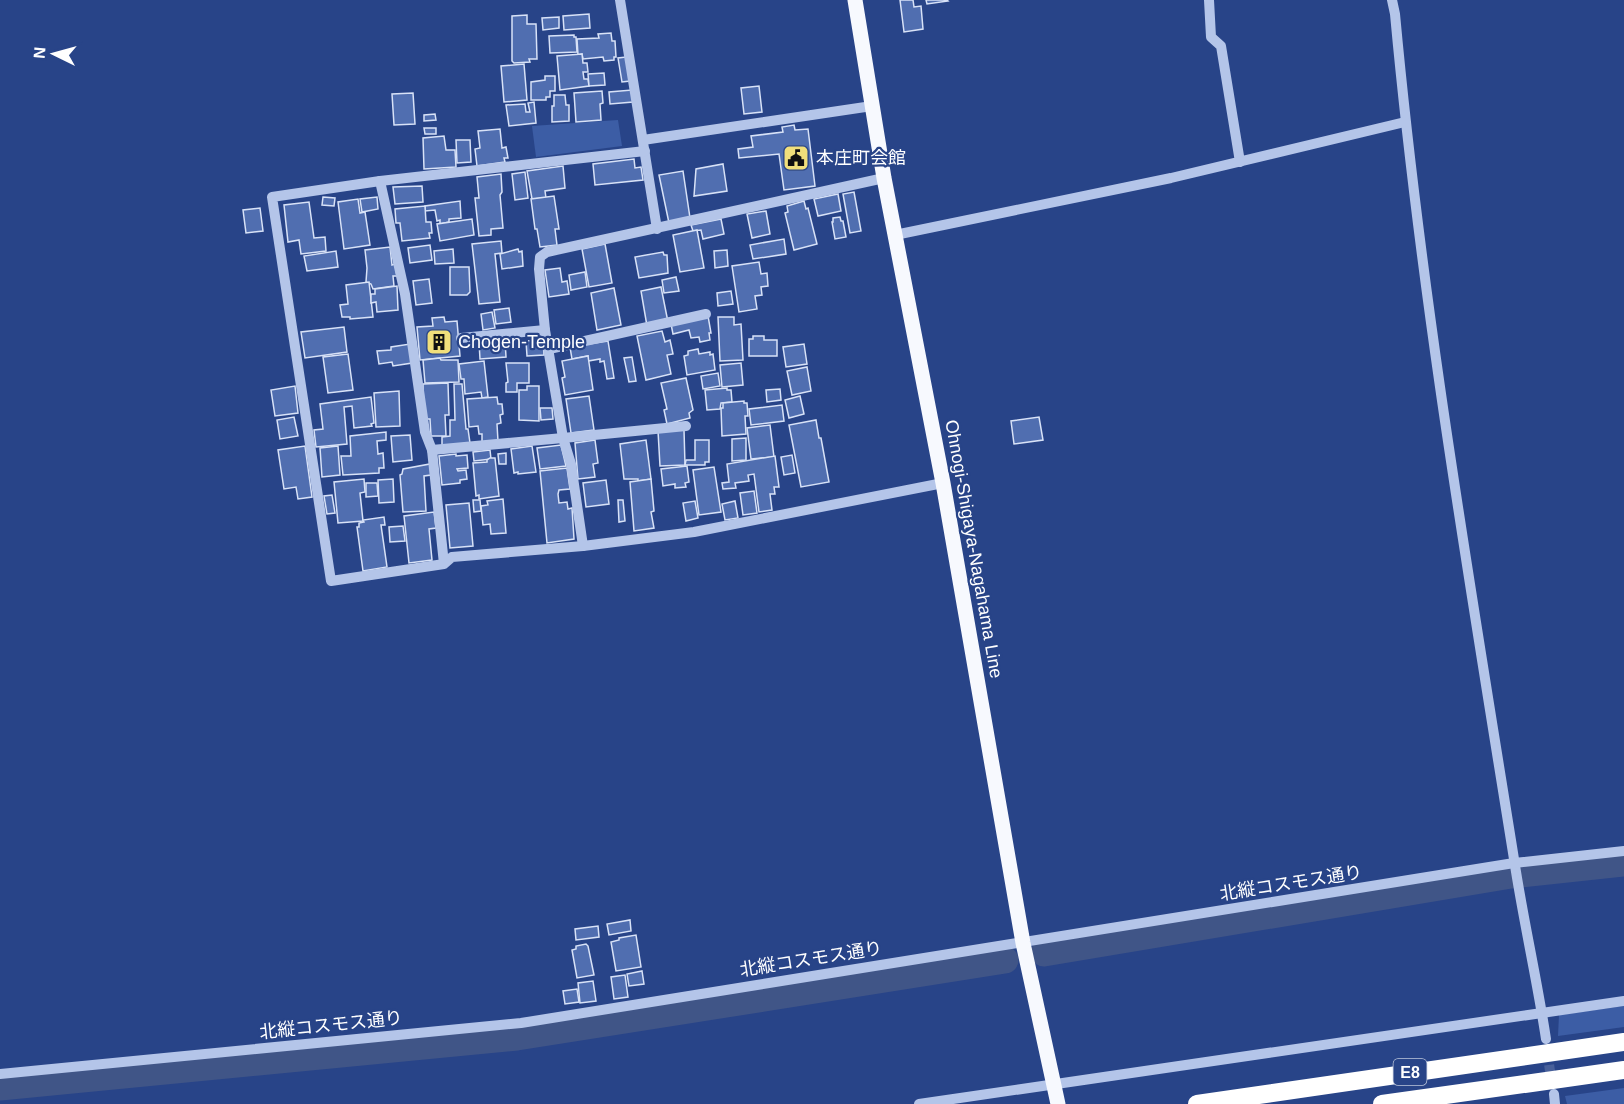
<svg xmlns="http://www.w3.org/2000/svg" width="1624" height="1104" viewBox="0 0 1624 1104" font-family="Helvetica,'Noto Sans JP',sans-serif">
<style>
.green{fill:#3c5da5}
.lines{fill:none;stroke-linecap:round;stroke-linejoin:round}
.river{stroke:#405587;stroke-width:27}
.building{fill:#506eb0;stroke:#d8e2f7;stroke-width:1.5}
.minor-tunnel{stroke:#48609a;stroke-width:10;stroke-dasharray:10 5;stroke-linecap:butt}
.minor{stroke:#b4c5e9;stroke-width:10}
.major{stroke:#f7f9fe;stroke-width:15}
.highway{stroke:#fff;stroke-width:18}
.labels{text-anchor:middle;stroke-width:4.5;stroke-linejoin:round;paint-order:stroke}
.shield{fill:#284488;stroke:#bec7db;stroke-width:1.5}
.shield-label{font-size:16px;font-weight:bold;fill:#fff}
.poi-label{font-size:18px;fill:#fff;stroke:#284488;text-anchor:start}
.street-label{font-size:18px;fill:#fff;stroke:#284488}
</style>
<rect width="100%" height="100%" fill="#284488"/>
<g class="green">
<path d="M618,120L622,146L536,157L532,126Z"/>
<path d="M1624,1006V1027L1558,1036L1559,1015Z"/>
<path d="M1624,1088V1104H1567L1565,1096Z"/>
</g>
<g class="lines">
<g class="river">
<path d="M1044,953L1511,875L1624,863"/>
<path d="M0,1087L517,1037L1005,960"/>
</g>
</g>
<g class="building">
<path d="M900,0H913L914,7L921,6L923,29L904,32Z"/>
<path d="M926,0H947L948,1L927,4Z"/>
<path d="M589,14L590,28L564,30L563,16Z"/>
<path d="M527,15V24H536L537,59H529L530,62L514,63L512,61V16Z"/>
<path d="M559,17V28L543,30L542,18Z"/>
<path d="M611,33L612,41H615L616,57H614V60L604,61L603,57L583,59L582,54L578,55L577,39L599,38L598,34Z"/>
<path d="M574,35V37H576L577,52L550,53L549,36Z"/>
<path d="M582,54L583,63H587L588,72H583L584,79H588L589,86L560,90L557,56Z"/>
<path d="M626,57L630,81L622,82L618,58Z"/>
<path d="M524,64L527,100L504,102L501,66Z"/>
<path d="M604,73L605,85L589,86L588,74Z"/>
<path d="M545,76H555V91H550V97H546V100H531V82L545,80Z"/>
<path d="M759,86L762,112L744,114L741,88Z"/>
<path d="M632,90L633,102L610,104L609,92Z"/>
<path d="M602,91L603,103L600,104L601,120L576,122L574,93Z"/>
<path d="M413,93L415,124L394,125L392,94Z"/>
<path d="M554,95H565L566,105H569V121L552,122V106H554Z"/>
<path d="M534,102L536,123L509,126L506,105L525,104L526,112H530L528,103Z"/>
<path d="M435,114L436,120L424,121V115Z"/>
<path d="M794,125L795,130L808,129L815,186L784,190L779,154L739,158L738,149L753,147L751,136L783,132L782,127Z"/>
<path d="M424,128H436V134H425Z"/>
<path d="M500,129L502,148L506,147L508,158H504L505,162L477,166L475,149L480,148L478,131Z"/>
<path d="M444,136L446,150H455L456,167L424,169L423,138Z"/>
<path d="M456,140H470L471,162L457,163Z"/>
<path d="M634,159L635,168L641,167L643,180L595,185L593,164Z"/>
<path d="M723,164L727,191L694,196L696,169Z"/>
<path d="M563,166L565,188L545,191L546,198L532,199L527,171Z"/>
<path d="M683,171L690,218L669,223L659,175Z"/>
<path d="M525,172L528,198L515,200L512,174Z"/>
<path d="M501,174L502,192L500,195L503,228L491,229V235L479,236L475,198H479L477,177Z"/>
<path d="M422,186L423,202L395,204L393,187Z"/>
<path d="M854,192L861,231L850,233L843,194Z"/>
<path d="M838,194L841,211L818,216L814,199Z"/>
<path d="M554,196L559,229H555L557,245L540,247L537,229H535L531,199Z"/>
<path d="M323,197L335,198L334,206L322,205Z"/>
<path d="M377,197L378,209L362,212L360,199Z"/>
<path d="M358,199L360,213L365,212L370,245L344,249L338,202Z"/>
<path d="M460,201L461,218L449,219V222L440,224V220L437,221L435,210L425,211V206Z"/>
<path d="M804,201L806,209L808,208L817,244L794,250L785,213L788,212L787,206Z"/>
<path d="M309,202L314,238L325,237L326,251L301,254L299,240L288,242L284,205Z"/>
<path d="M425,206L426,222H431L432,233H429L430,238L402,241L400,223H396L395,209Z"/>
<path d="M260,208L263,231L246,233L243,210Z"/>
<path d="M766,211L770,234L752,238L747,214Z"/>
<path d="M840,217L841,221H843L846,237L835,239L832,222H833V218Z"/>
<path d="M472,219L474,235L440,241L437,224Z"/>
<path d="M721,219L724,234L703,239L701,230L693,231L691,225Z"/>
<path d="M697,230L704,268L680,272L673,235Z"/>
<path d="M784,239L786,254L753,259L750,245Z"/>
<path d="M501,241L502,253L495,254L500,302L479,304L472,244Z"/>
<path d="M605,244L612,283L589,287L582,249Z"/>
<path d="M430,245L432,260L410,263L408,248Z"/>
<path d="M390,247L392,265L395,264L397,276H393L394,286L373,289L371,284L366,282L367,268L365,250Z"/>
<path d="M453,249L454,263L435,264L434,251Z"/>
<path d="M518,249L519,252L522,251L523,266L502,269L500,254Z"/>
<path d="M727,250L728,266L715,268L714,251Z"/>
<path d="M336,251L338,267L307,271L304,256Z"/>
<path d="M663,252L664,255H667L668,273L639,278L635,257Z"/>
<path d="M759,262L761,274L767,273L768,286L761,287L762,295L755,296L757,309L739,312L732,266Z"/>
<path d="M450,267H469L470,292L467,295H450Z"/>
<path d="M560,268L562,282L567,281L569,294L549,297L545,270Z"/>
<path d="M585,272L587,287L571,290L569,275Z"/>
<path d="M676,277L679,291L664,293L662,280Z"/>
<path d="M429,279L432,303L416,305L413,281Z"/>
<path d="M369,282L373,317L350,319V317H342L340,305L348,304L346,285Z"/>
<path d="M397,286L398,310L377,312L376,302L371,303V294H375V289Z"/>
<path d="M661,287L668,322L647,326L641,291Z"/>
<path d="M614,288L621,325L597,330L591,293Z"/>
<path d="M731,291L733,304L718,306L717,293Z"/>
<path d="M509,308L511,322L496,324L494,310Z"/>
<path d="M492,312L495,328L483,330L481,314Z"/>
<path d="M708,316L711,333H709L710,340L700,342L699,337L691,338L689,330L673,334L671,324Z"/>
<path d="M444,317L445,322L457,321L460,356L420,360L417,327L433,326L432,318Z"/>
<path d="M718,317H734V325L741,324L743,360L720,361Z"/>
<path d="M344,327L347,352L305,358L301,332Z"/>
<path d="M662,331L665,342L670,340L673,354L667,355L671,374L646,380L637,336Z"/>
<path d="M753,336H764V340H777V356H749V339H753Z"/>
<path d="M505,339L506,357L480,359L479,342Z"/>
<path d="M543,340L544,355L527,356L526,341Z"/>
<path d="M608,341L614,378L607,379L604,361L600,362V359L588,361V356L572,359L570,347Z"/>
<path d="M410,344L412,363L393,366L392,362L379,364L377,351L391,350V347Z"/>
<path d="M804,344L807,364L786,367L783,347Z"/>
<path d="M698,349L699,354L710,352V355L713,354L715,370L687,375L684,356L688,355V351Z"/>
<path d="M348,354L353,390L328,393L323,357Z"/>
<path d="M588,356L593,390L565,395L562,378L565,377L562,361Z"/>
<path d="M632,357L636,381L629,382L624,358Z"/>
<path d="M440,358L441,360H458L459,382L425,383L423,360Z"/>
<path d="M484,361L488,397L482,398L481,392L465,394L464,379H461L459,364Z"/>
<path d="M506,363H529V383H517V392H506V383L508,382Z"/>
<path d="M741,363L743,385L722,387L720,365Z"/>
<path d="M807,367L811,391L792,395L787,371Z"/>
<path d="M718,373L720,386L703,389L701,376Z"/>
<path d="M686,378L693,410L689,413L690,418L667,424L664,410L667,409L661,383Z"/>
<path d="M448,383L449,415H445L446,436H431L430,419H424L423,384Z"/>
<path d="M454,384H462L466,429H468L470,443L442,446V437L450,436V420H455Z"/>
<path d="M295,386L298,413L275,416L271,390Z"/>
<path d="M527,386H539V421L519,420V390H527Z"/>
<path d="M727,388V390H731L732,402L721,403L720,409L707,410L705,390Z"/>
<path d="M780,389L781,400L767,402L766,390Z"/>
<path d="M399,391L400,426L376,427L374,393Z"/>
<path d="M589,396L594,430L571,433L566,399Z"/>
<path d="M800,396L804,414L789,418L785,400Z"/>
<path d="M371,397L374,423L371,424L372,426L354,428L352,406L344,407L347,444L316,447L314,430L323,429L320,404Z"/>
<path d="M497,397L498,404H502L503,414L500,415L501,423L497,424L498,441L482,442V434H479L478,426L469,427L467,399Z"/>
<path d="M744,401V403H747L748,416H745L746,434L722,436L721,408H723V403Z"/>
<path d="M782,405L784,421L751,425L749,409Z"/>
<path d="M540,408H552L553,419L541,420Z"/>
<path d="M294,417L298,436L280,439L277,420Z"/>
<path d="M1039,417L1043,440L1014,444L1011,421Z"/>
<path d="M816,420L819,438H821L829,482L801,487L789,425Z"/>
<path d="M770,425L774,457L751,459L747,428Z"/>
<path d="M684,430L685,465L660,466L658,431Z"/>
<path d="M386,432V440L377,441L378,454L383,453L384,468H379V473L343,475L341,456H351L350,436Z"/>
<path d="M410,435L412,460L393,462L391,436Z"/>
<path d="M746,438V460L732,461V439Z"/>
<path d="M595,440L598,463L593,464L595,477L578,479L575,443Z"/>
<path d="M646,440L651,479L638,481V479H624L620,444Z"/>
<path d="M695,440H709V462H705V465H685L686,460H695Z"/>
<path d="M561,445L566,466L540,469L537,448Z"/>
<path d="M305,446L312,497L298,499L296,487L284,489L278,450Z"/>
<path d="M338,446L340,475L322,477L320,448Z"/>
<path d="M532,446L536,472L518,474V472L514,473L511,449Z"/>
<path d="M490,450L491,459L474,461L473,452Z"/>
<path d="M506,453V464H499L498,454Z"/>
<path d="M456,454V456L467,455L468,468L457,469L458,471L466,470L467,479L460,480V483L442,485L439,456Z"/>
<path d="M792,455L795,473L784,475L781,457Z"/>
<path d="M775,456L779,487H774L775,494H770L772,510L759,512L754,474L748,475L749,481L735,483L736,488L723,489L722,483L729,482L727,464Z"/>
<path d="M490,458H495L499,496L479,499V495L476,496L473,463L487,462V460Z"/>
<path d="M430,464L431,475L424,476L426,511L403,512L400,475L402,474L403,469Z"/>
<path d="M687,466L689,482L685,483L686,487L675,488V484L663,486L661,469Z"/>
<path d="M714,467L721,512L699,515L693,470Z"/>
<path d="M567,468L570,489L559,490L558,494L559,503L567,502L568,509L572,508L574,539L547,543L540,471Z"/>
<path d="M364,479L365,492L360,493L363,521L338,523L334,482Z"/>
<path d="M393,479L394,502L379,503L378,480Z"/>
<path d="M651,479L654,511L651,512L654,528L634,531L630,482Z"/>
<path d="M606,480L609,504L586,507L583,483Z"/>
<path d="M366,483H377L378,496L366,497Z"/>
<path d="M754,491L757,513L743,515L740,493Z"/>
<path d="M332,495L335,513L327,514L324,496Z"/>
<path d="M503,499L506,533L491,534L490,524L483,525L481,506L488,505L487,501Z"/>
<path d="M473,500H480L481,511L474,512Z"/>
<path d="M618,500H623L625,521L619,522Z"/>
<path d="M695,501L698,518L686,521L683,503Z"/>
<path d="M735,501L738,518L725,520L722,504Z"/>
<path d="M469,503L473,546L450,548L446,505Z"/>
<path d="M434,512L436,528L429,529L432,560L409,563L404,516Z"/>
<path d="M384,517L385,525H381L387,567L363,571L357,527H359V523L364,522L363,520Z"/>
<path d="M403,526L405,541L390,542L389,527Z"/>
<path d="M630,920L631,931L609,935L607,924Z"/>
<path d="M598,926L599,937L576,940L575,929Z"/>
<path d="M636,935L641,967L616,971L611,942L619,940V938Z"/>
<path d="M586,944L588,946L594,975L577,978L572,950L576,949V946Z"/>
<path d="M642,971L644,984L629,986L627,974Z"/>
<path d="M625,975L628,997L614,999L611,977Z"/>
<path d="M593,981L596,1001L580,1003L578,983Z"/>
<path d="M577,989L579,1002L565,1004L563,991Z"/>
</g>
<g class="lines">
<path class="minor-tunnel" d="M1547,1050L1552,1085"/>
<g class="minor">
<path d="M620,0L657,229"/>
<path d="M1209,0L1211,37L1221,46L1240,162"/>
<path d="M1392,0L1395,14C1421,297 1469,578 1514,859C1523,919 1537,979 1546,1039"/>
<path d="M643,140L872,106"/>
<path d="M380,181L645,151"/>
<path d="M895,235L1171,178L1405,122"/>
<path d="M461,338L545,330"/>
<path d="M549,349L706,314"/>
<path d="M432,450L563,438L545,330L539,269L540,257L547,252L884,178"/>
<path d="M583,546L571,464L563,438L686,426"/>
<path d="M444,564L432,450L425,432L405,294L380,181L272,197L331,581L444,564L452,557L583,546L694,532L943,483"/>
<path d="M0,1074L521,1023L1514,863L1624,851"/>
<path d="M1554,1094L1555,1104"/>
<path d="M919,1104L1624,1001"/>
</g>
<path class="major" d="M855,0L884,178L943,483L1023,943L1058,1104"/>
<g class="highway">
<path d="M1197,1104L1624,1042"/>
<path d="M1382,1104L1624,1070"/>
</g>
</g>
<defs>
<g id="civic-square" transform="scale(1.35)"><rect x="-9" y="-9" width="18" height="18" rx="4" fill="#f1df7b" stroke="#284488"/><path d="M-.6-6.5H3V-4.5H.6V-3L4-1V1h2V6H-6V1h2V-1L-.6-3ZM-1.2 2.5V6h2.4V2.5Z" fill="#111"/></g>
<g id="building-square" transform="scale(1.35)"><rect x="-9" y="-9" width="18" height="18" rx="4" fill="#f1df7b" stroke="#284488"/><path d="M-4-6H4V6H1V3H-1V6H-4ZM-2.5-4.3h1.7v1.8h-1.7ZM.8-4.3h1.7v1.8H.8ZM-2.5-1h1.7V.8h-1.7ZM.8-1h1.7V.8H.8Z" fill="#111"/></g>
</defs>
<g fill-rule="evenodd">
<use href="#civic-square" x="796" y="158"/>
<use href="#building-square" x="439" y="342"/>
</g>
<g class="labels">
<rect class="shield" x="1393.5" y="1059" width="33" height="26" rx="4.5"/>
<g class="shield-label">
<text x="1410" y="1078">E8</text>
</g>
<g class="poi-label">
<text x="816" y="164">本庄町会館</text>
<text x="458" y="348">Chogen-Temple</text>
</g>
<g class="street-label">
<text transform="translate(974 549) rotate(80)" y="6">Ohnogi-Shigaya-Nagahama Line</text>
<text transform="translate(1291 883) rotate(-9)" y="6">北縦コスモス通り</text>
<text transform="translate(811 959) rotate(-9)" y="6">北縦コスモス通り</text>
<text transform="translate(331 1025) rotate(-6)" y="6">北縦コスモス通り</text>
</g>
</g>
<g transform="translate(54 54) rotate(275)" stroke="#284488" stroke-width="4.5" paint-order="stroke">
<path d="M0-4.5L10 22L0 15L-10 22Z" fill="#ffffff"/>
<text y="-9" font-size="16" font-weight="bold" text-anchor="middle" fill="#ffffff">N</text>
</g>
</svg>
